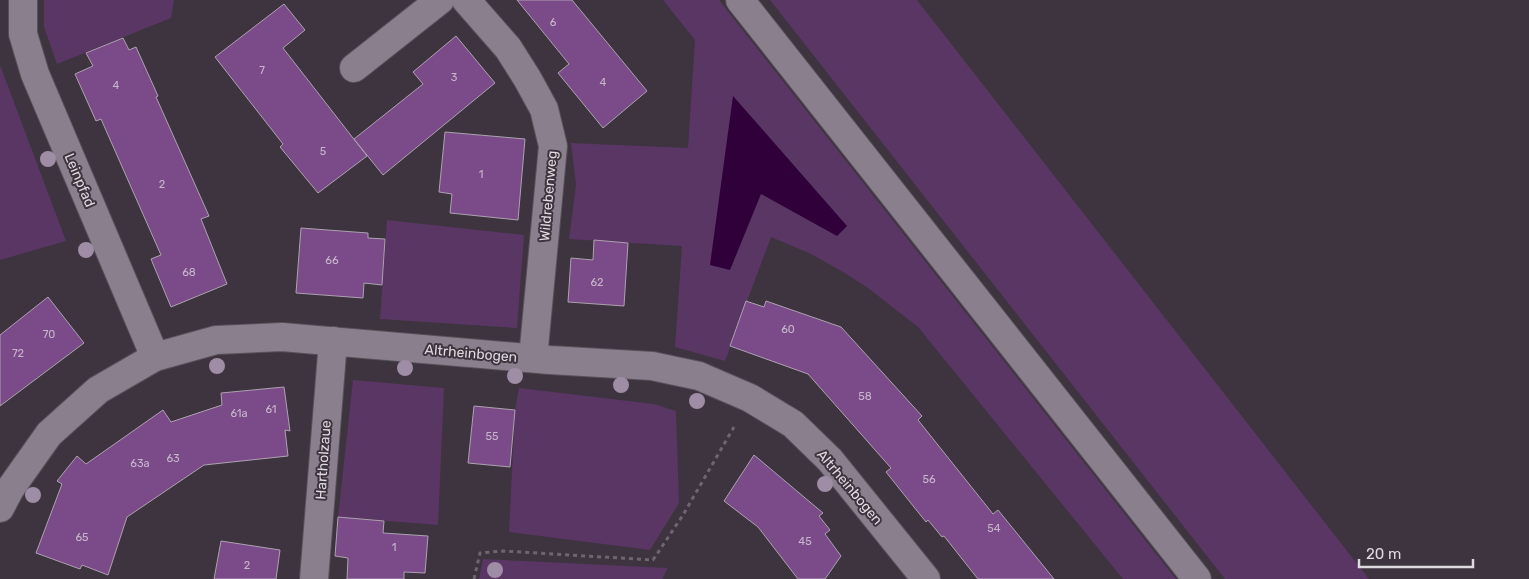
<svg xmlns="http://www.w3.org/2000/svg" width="1529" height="579" viewBox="0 0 1529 579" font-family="Rubik,sans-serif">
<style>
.green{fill:#593663}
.water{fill:#2f003a}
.building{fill:#7b4b89;stroke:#ada2b0}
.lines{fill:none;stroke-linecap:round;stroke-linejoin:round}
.street-casing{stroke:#58515a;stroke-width:30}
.path{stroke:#6e666f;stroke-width:3;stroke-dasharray:4 4;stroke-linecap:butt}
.street{stroke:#8a808d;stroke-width:28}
.tree{fill:#9f8ca5}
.labels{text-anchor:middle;stroke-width:4;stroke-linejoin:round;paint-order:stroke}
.number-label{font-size:11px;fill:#c6b6ca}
.street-label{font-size:14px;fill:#dfd9e0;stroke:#3d343f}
</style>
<rect width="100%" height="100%" fill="#3d343f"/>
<g class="green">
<path d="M44,0H174L171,18L57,64L44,27Z"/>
<path d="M663,0H719L1176,579H1123L918,327L868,288L843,272L811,254L771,237L725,361L675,347L682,246L569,239L576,185L571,143L688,148L695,40Z"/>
<path d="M770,0H917L1369,579H1225Z"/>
<path d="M0,65L66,241L0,260Z"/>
<path d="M387,220L524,235L517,328L380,319Z"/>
<path d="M353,380L444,388L438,525L338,517Z"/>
<path d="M519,388L654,404L676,411L679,503L650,550L509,532L515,410Z"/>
<path d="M483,559L668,568L662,579H479Z"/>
</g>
<path class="water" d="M733,96L847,226L837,236L761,194L730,270L710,265Z"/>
<g class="building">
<path d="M517,0H572L647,91L603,128L558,73L569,64Z"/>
<path d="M284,4L305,30L283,48L367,156L318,193L280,147L283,144L215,57Z"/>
<path d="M456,36L495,83L383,175L354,139L423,84L413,72Z"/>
<path d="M123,38L129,50L136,47L158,96L156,97L209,216L201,219L227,284L171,307L151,259L161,255L101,119L96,121L75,74L93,66L86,53Z"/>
<path d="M445,132L525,139L518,220L450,213L452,194L439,192Z"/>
<path d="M301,228L368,233V238L385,239L382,285L364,283L363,298L296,293Z"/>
<path d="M594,240L628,243L624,306L568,302L571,258L593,260Z"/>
<path d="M48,297L84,343L0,406V335Z"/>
<path d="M746,301L764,307L766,301L841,327L922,416L918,420L993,514L998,510L1054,579H978L944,536L942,537L928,520L926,522L886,472L891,468L808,374L730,346Z"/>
<path d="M284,387L290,431L285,430L288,456L204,465L127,517L108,575L82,565L80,569L36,553L62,484L57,481L77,456L86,464L163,410L171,422L222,405L221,393Z"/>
<path d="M474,406L515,410L510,467L468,463Z"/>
<path d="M754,455L823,513L819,516L830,530L825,534L841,556L825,579H798L758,527L724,501Z"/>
<path d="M338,517L384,521L383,533L428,536L425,573L404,572V579H347L348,558L335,556Z"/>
<path d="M221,541L280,550L276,579H214Z"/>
</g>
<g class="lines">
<g class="street-casing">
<g id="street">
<path d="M23,0V34L35,74L155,357"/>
<path d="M466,0L508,48L527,78L544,109L553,146L533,358"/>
<path d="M740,0L1197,579"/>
<path d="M354,68L440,0"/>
<path d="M0,508L10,489L49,434L98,390L155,357L216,340L282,337L550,360L652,366L699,376L750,398L793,424L830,460L926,579"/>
<path d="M314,579L333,341"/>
</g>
</g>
<path class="path" d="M474,579L480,553L503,551L653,560L683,515L734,427"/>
<use href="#street" class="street"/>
</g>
<g class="tree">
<circle cx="48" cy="159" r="8"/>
<circle cx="86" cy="250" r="8"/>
<circle cx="217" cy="366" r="8"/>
<circle cx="405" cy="368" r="8"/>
<circle cx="515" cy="376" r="8"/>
<circle cx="621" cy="385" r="8"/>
<circle cx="697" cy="401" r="8"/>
<circle cx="825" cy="484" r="8"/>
<circle cx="33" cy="495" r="8"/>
<circle cx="495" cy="570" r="8"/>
</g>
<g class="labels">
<g class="number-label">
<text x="553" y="26">6</text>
<text x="262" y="74">7</text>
<text x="454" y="81">3</text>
<text x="603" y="86">4</text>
<text x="116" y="89">4</text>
<text x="323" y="155">5</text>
<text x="481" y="178">1</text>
<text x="162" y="188">2</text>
<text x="332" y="264">66</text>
<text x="189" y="276">68</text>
<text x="597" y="286">62</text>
<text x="788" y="333">60</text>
<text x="49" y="338">70</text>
<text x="18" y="357">72</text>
<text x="865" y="400">58</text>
<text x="271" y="413">61</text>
<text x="239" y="417">61a</text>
<text x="492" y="440">55</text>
<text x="173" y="462">63</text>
<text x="140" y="467">63a</text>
<text x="929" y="483">56</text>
<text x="994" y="532">54</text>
<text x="82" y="541">65</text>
<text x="805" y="545">45</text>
<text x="394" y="551">1</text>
<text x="247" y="569">2</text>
</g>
<g class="street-label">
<text transform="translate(80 180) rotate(67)" y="5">Leinpfad</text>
<text transform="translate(548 196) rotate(-85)" y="5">Wildrebenweg</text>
<text transform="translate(471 353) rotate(5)" y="5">Altrheinbogen</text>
<text transform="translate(323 460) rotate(-86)" y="5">Hartholzaue</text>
<text transform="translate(850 487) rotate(50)" y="5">Altrheinbogen</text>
</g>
</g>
<path d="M1359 559v8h114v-8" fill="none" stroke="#dfd9e0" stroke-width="2.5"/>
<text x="1366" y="559" font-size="15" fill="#dfd9e0" stroke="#3d343f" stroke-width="4" paint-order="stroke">20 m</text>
</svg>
